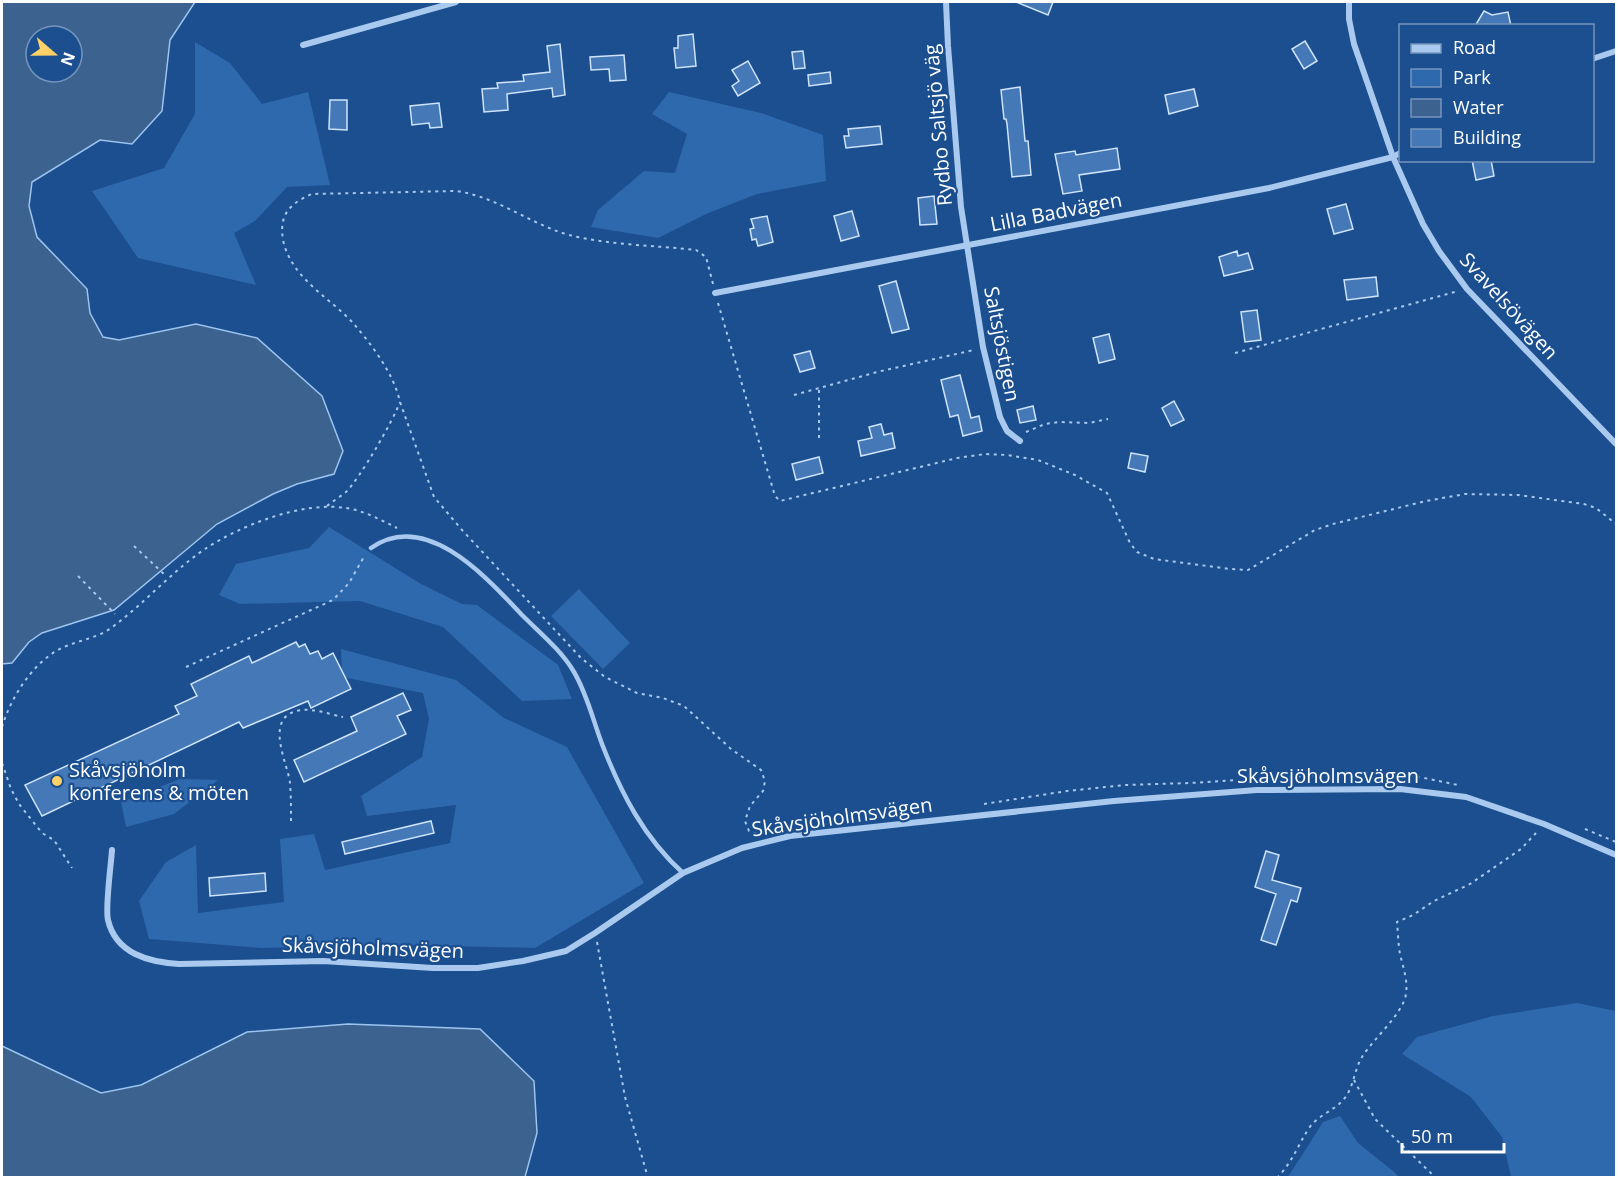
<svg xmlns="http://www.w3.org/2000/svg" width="1618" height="1179" viewBox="0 0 1618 1179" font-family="'Open Sans',sans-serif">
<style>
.green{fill:#2e69ad}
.water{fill:#3c6290;stroke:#9cc4f0;stroke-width:1.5;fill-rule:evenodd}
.building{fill:#4478b7;stroke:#cfe3fa;stroke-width:1.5}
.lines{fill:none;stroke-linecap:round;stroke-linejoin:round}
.path{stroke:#a9c9ee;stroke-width:2;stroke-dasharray:3 4.5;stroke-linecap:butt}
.lane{stroke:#a9c9ee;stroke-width:4.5}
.street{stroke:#a9c9ee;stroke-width:6}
.poi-dot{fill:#ffd166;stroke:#1b4f8f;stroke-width:2}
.labels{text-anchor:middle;stroke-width:4.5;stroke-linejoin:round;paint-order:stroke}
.street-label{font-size:20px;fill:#fff;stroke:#1b4f8f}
.poi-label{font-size:20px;fill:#fff;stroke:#1b4f8f;text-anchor:start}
</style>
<rect width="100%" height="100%" fill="#1b4f8f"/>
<g class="green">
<path d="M195,42L230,63L262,104L308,92L330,185L287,187L255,221L234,233L256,285L138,258L92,191L164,168L195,114Z"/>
<path d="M669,92L761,113L823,135L826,181L757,194L706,214L658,238L591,227L598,210L644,171L675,173L687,134L652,114Z"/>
<path d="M329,527L421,584L462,604L477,605L558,665L572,699L522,701L443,627L360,601L240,604L219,595L236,564L309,548Z"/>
<path d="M579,589L630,643L603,669L551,616Z"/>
<path d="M341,649L456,680L504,718L567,747L644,883L535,948L408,945L261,948L149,939L139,901L166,862L196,845L198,913L284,902L280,839L314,834L325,870L450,843L456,805L367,816L361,796L422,757L429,719L423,693L342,677Z"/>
<path d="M180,779L218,780L174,814L126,827L121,802Z"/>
<path d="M1577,1003L1616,1011V1177H1511L1502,1137L1471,1097L1402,1054L1417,1037L1493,1016Z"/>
<path d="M1340,1116L1358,1143L1393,1171L1399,1177H1288L1323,1122Z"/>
</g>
<g class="water">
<path d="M2,2H195L170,40L162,111L132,144L100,140L32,182L29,206L37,237L87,289L90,313L103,337L119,340L196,324L257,338L322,396L343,451L334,474L297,484L273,494L217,524L114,610L42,633L29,642L12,663L2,664ZM36,36H72V72H36Z"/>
<path d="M348,1024L480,1029L534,1081L537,1133L525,1177H2V1046L101,1093L141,1085L247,1032Z"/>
</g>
<g class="building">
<path d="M1016,2H1053L1048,15Z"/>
<path d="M1484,11L1492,15L1508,12L1511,26H1475Z"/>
<path d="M693,34L696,66L676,68L674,48H678V36Z"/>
<path d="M1305,41L1317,61L1304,69L1292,49Z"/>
<path d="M560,44L565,95L553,97L552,88L507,94L508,110L484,112L482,89L498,88L497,83L524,81L523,75L550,72L547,46Z"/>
<path d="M803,51L805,68L794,69L792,52Z"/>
<path d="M624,55L626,80L610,81L609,69L591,70L590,57Z"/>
<path d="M748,61L760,83L738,96L732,86L739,81L732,70Z"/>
<path d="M830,72L831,83L809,86L808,75Z"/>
<path d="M1020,87L1025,141H1028L1031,175L1012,177L1007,124L1006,119H1004L1001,90Z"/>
<path d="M1194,89L1198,106L1169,114L1165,95Z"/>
<path d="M330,100H347V130L329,129Z"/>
<path d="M439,103L442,127L430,128L429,123L412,125L410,106Z"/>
<path d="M880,126L882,144L846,148L844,136H849L848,129Z"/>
<path d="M1117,148L1120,169L1079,175L1082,191L1063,194L1055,154L1075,151L1076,155Z"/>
<path d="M1472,160H1491L1494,176L1476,180Z"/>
<path d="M934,196L937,224L920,225L918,198Z"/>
<path d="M1346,204L1353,229L1334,234L1327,209Z"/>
<path d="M852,211L859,236L841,241L834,216Z"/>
<path d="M767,216L773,242L758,246L756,239L752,240L750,229L754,228L751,219Z"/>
<path d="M1237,251L1238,256L1248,253L1253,269L1224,276L1219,257Z"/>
<path d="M1376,277L1378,296L1347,300L1344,280Z"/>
<path d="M896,281L909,329L892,333L879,286Z"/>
<path d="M1257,310L1261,340L1245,342L1241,312Z"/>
<path d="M1109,334L1115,359L1099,363L1093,338Z"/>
<path d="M810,351L815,368L800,372L794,355Z"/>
<path d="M960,375L971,418L979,416L982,431L963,436L958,415L950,417L941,380Z"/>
<path d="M1174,401L1184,420L1171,426L1162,408Z"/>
<path d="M1033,406L1036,420L1020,423L1017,410Z"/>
<path d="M881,424L884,435L892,433L895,448L861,456L858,441L872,438L869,427Z"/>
<path d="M1131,453L1148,456L1145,472L1128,468Z"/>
<path d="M819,457L823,473L796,480L792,464Z"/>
<path d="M296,642L299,647L305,644L310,654L318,651L322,659L333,653L351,689L311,708L308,701L243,728L239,722L42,816L25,785L179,714L175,706L197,696L191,684L249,656L252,663Z"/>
<path d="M403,693L411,710L397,716L406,734L304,782L294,760L357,731L351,717Z"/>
<path d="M431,821L434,833L345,854L342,842Z"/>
<path d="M1266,851L1279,855L1272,880L1301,888L1297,902L1291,900L1276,945L1261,940L1276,894L1255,887Z"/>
<path d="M265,873L266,891L210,896L209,878Z"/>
</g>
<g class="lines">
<g class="path">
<path d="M713,284L706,257L696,250C654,245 592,245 554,230C521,217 492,196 456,191L312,194C305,197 297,201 292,206C282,215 281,227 283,240C291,278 329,297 353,323C372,345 394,374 400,402L434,497L462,530L581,658L605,677L637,693L663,698L684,706L731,749L761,770L765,781L763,791L750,806L745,821L749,831L756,834"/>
<path d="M718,303L775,496L780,501L957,458L985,454L1007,455L1038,460L1075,475L1107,493L1130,543L1137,552L1154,559L1230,569L1248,570L1315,530L1333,524L1426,501L1465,494L1518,495L1584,504L1596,508L1616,524"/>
<path d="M1235,353L1458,291"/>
<path d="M819,390V438"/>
<path d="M794,395L877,372L974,350"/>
<path d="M1026,432L1045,424L1059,422L1089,423L1108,419"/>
<path d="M327,506C333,501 340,497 346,492C360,478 393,421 400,402"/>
<path d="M134,546L165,575"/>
<path d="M78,576L115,614"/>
<path d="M186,667L333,600L349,583L365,555"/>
<path d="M2,727C11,697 34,660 64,647C80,640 97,638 111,628C144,604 171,572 205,549C241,525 303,501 346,508C365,511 381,520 397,528"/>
<path d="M2,763L11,789L19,804L42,833L54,840L72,868"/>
<path d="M984,804L1067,791L1126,785L1190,783L1353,773H1400L1458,785"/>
<path d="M291,821C291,809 291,796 290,783C288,765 267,725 291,713C306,705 328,714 343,717"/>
<path d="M1585,829L1616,842"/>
<path d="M597,942L625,1097L648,1178"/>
<path d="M1354,1080L1375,1119L1436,1178"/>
<path d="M1277,1178C1293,1161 1297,1147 1309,1128C1318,1115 1334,1111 1344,1099C1354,1087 1354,1070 1362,1057C1373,1039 1403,1014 1406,994C1408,980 1403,967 1400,954C1398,943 1398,932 1397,922L1413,915L1434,901L1470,884L1521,849L1536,833"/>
</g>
<path class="lane" d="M371,548C426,509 487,578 522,615C540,633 561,650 574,672C587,694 593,720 602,744C621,793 644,838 683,873"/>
<g class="street">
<path d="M946,2L948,46L961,207L983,347L1000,417L1007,431L1020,441"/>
<path d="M1349,2V19L1354,44L1393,157L1423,224L1439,251L1467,289L1616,444"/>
<path d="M303,45L456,2"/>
<path d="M1592,59L1616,51"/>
<path d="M715,293L1269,188L1393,157L1400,153"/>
<path d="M112,850C111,865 105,908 108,920C116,954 149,962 179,964L323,961L433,968H478L523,961L566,951L595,933L683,873L742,848L790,836L1114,801L1257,790L1400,789L1466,797L1544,824L1616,855"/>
</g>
</g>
<circle class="poi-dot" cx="57" cy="781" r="6"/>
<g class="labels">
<g class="street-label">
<text transform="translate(938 125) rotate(-95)" y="7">Rydbo Saltsjö väg</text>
<text transform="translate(1056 212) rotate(-11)" y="7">Lilla Badvägen</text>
<text transform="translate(1509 306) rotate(48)" y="7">Svavelsövägen</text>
<text transform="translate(1002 344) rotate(79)" y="7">Saltsjöstigen</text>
<text x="1328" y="783">Skåvsjöholmsvägen</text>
<text transform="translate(842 817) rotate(-8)" y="7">Skåvsjöholmsvägen</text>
<text transform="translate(373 948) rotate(2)" y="7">Skåvsjöholmsvägen</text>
</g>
<g class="poi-label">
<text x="69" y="777">Skåvsjöholm<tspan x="69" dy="23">konferens &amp; möten</tspan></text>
</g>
</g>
<rect width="1618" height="1179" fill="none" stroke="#ffffff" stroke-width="6"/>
<rect x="1399" y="24" width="195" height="138" fill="#1b4f8f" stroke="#7695bc" stroke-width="1.5"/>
<rect x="1411" y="44" width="30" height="9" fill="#a9c9ee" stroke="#7695bc" stroke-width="1.5"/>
<text x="1453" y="54" font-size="18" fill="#ffffff">Road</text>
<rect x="1411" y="69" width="30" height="18" fill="#2e69ad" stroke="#7695bc" stroke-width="1.5"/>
<text x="1453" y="84" font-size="18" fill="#ffffff">Park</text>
<rect x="1411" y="99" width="30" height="18" fill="#3c6290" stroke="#7695bc" stroke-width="1.5"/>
<text x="1453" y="114" font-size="18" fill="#ffffff">Water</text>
<rect x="1411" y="129" width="30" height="18" fill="#4478b7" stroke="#7695bc" stroke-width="1.5"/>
<text x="1453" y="144" font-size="18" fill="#ffffff">Building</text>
<g transform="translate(54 54) rotate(110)"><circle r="28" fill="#1b4f8f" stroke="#7695bc" stroke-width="1.5"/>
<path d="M0-4.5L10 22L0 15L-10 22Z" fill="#ffd166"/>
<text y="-9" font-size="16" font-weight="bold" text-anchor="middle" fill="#ffffff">N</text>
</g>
<path d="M1402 1143v9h102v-9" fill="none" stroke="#ffffff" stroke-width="3"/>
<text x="1411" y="1143" font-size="18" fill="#ffffff" stroke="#1b4f8f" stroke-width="4.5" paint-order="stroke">50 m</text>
</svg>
